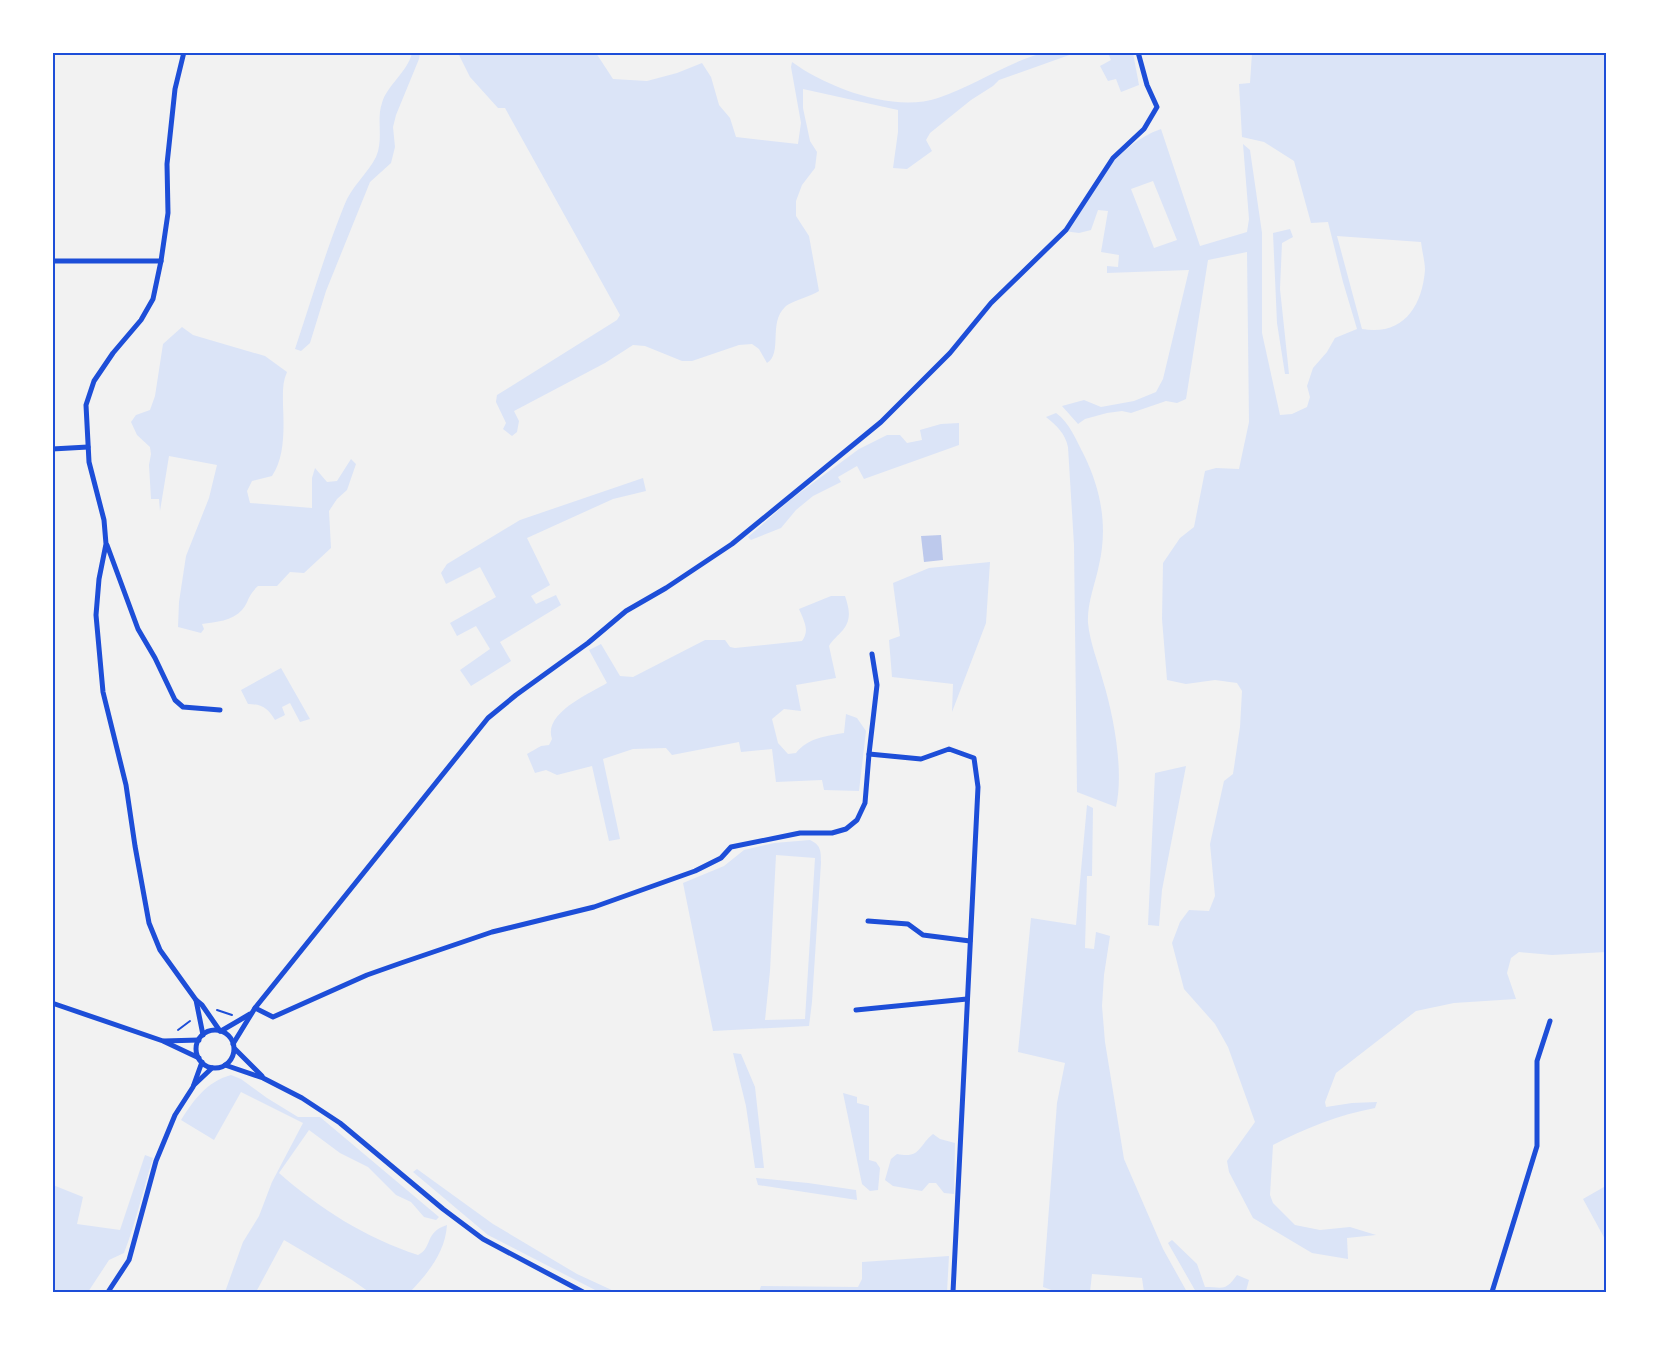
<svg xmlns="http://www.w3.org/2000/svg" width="1659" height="1345" viewBox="0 0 1659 1345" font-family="'Open Sans',sans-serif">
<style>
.green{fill:#dbe4f7;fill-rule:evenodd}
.building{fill:#bdc9ec}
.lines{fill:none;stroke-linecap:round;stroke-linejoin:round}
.path{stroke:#1d4ed8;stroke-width:2}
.minor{stroke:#1d4ed8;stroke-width:5}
.neatline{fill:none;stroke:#1d4ed8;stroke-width:2}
</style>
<rect width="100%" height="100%" fill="#f2f2f2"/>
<g class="green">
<path d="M412,53H420L419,59L396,115L393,127L395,147L391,163L370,182L326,291L310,343L301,351L295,349C311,301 325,253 344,206C351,187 368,173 376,157C384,138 376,120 382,103C387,85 407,73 412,53Z"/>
<path d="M458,53H596L613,79L647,81L677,73L702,63L711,77L719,105L730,118L736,137L798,144L801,123L791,67L792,62C828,88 894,113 938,98C974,86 1006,63 1043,53C1053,51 1065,52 1075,53L999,80L993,86L971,100L930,133L926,140L932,151L907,169L893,168L898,132V110L803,89V108L810,141L817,152L815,168L802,185L796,201V216L809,236L819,291C811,296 790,302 785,307C768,323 783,353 767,363L759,349L752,344L739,345L692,361H682L645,346L633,345L605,363L514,411L519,421L517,432L512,436L503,429L506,423L496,402L497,395L617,320L620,315L505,108H498L470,77Z"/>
<path d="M1108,53H1133L1139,85L1121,92L1116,79L1108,81L1100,66L1111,60Z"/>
<path d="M1252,53H1606V952L1552,955L1519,952L1511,958L1507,973L1516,999L1454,1003L1416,1011L1336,1073L1325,1102L1326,1107L1352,1103L1377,1102L1375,1108C1338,1115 1306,1128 1273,1145L1270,1195L1273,1203L1295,1225L1320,1230L1350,1227L1376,1235L1347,1238L1348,1259L1312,1253L1253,1218L1229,1172L1227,1161L1255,1122L1228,1047L1215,1024L1184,989L1172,943L1180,922L1189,910L1209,911L1215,896L1210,844L1224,781L1233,774L1240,727L1242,691L1237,683L1215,680L1186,684L1167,680L1162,619L1163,563L1180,538L1194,527L1205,471L1216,468L1239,469L1249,422L1247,252L1208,260L1186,399L1177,403L1166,401L1131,413L1122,411L1107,413L1085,419L1078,424L1062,406L1084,400L1101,407L1134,401L1156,392L1163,379L1189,270L1107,273V266L1118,267L1119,255L1101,252L1108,211L1098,210L1091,230L1079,233L1064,231C1090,192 1115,145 1161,129L1200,246L1247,232L1249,219L1243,144L1250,150L1262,233V333L1280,415L1292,414L1307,407L1310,397L1307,386L1313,368L1327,352L1335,338L1357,329L1343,282L1328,222L1311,223L1294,161L1264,142L1242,137L1239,84L1250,83ZM1153,181L1177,240L1154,248L1131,189ZM1337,236L1421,242C1422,251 1425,262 1425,270C1422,308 1402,336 1362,329Z"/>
<path d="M1290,229L1293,237L1282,243L1280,289L1289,374H1285L1277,323L1273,233Z"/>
<path d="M182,327L193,335L265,356L287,372C282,383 283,394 283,405C284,428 285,457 272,476L252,481L247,491L250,503L312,508V478L315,468L327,482L337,481L351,459L356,464L347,490L337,499L329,511L331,548L304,573L290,572L277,586H258C247,596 249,602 242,610C232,621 216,622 202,624L204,629L201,633L178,627L179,602L186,556L209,498L217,465L169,456L160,511L159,499H151L149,465L151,454L150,447L137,435L131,422L136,415L150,410L155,396L163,344Z"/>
<path d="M1056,413C1070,423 1076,440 1084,455C1101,490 1108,526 1099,565C1095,585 1087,603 1088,623C1090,643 1098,662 1103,681C1114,717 1124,771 1116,807L1077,792L1074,545L1068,447C1065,433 1057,426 1046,417Z"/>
<path d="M959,423V445L864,479L857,466L838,477L841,482L813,496L796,510L781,528L751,540L748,537L790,500L859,449L887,435H900L907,443L922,440L920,430L941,424Z"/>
<path d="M643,478L646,491L613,499L527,538L550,585L531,596L536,604L556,595L561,605L500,642L511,661L471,686L460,670L490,649L476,626L457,636L450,623L496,597L480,567L446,584L441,573L447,564L520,520Z"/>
<path d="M990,562L986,623L952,712L953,684L892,677L889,640L900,636L893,583L929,568Z"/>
<path d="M831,596H845C849,608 852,619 843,630C838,636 833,639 829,646L836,678L796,685L801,711L784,709L772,719L778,743L788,754L796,753C808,738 826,736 844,733L846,714L857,718L866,731L859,791L824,790L822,780L776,782L772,749L741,752L739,742L672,755L666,748L633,749L603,759L620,839L609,841L592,766L557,775L546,770L535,773L527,754L541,746L549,745L552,739C543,713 589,694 607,683L589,650L601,644L620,676L633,677L705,640H725L730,647L735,648L802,641C810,630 804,621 799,609Z"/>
<path d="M281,668L310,719L300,722L290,703L282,707L285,715L275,720C268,708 261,704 248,704L241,690Z"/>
<path d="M1186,766L1162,890L1159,926L1148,925L1155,773Z"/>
<path d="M1087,805L1093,808L1092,876H1087L1085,948L1094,949L1096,932L1110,936L1104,975L1102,1006L1105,1042L1124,1159L1163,1249L1187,1292H1144L1142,1278L1092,1274L1090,1292H1057L1043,1287L1057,1103L1065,1063L1018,1052L1031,918L1076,925Z"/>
<path d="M810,840C821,845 821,851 821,863L812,1002L809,1026L713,1031L683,883L724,866L744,850L774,843ZM776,855L815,858L805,1019L765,1020L770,971Z"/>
<path d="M733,1053L741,1054L755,1087L764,1168H755L746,1106Z"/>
<path d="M231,1075L241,1079L267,1098L298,1117H320L439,1217L436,1220L424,1217L411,1202L396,1195L368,1167L340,1153L309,1130L279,1173C320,1209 366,1238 418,1255C433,1248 424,1232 447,1225C445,1253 428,1273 410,1292H369L352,1280L284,1240L256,1292H225L243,1242L259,1216L272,1182L303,1123L241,1092L214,1140L181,1120C194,1100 206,1082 231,1075Z"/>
<path d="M843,1093L857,1097V1103L869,1106V1160L876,1162L880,1168L878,1190L870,1191L862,1184Z"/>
<path d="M933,1134L940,1139L955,1143L954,1194L944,1193L936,1183H929L922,1191L893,1186L885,1180L891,1159L897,1154C921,1159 918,1146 933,1134Z"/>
<path d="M145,1155L153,1158C143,1190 136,1222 124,1253L109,1260L88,1292H53V1185L83,1197L77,1224L120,1230Z"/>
<path d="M417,1169L493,1224L577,1274L616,1292H599L488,1235L413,1172Z"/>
<path d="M756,1178L808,1183L856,1190L857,1200L758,1185Z"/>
<path d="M1604,1187L1606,1190V1241L1583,1199Z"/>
<path d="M1172,1240L1197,1264L1205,1287C1223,1287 1225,1292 1237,1275L1249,1280L1246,1291L1248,1292H1196L1168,1243Z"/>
<path d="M949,1256L947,1292H759L761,1286L858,1287L862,1279V1262Z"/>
</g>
<path class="building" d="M941,535L943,560L924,562L921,536Z"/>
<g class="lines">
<g class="path">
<path d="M217,1010L232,1015"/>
<path d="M178,1030L190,1021"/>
</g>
<g class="minor">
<path d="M184,52L175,89L167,164L168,213L161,261L153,299L141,320L113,353L94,381L86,405L89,462L104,520L106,544L99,579L96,615L103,692L126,785L135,846L149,923L160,950L196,1000L203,1035"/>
<path d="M52,261H161"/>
<path d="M52,449L88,447"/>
<path d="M107,545L138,629L155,658L175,700L183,707L220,710"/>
<path d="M869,754L877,685L872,654"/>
<path d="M868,921L908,924L923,935L970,941"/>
<path d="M196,1000L202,1005L220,1031"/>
<path d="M52,1003L163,1041L199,1058"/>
<path d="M255,1008L273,1017L367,975L401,963L492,932L594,907L695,871L721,858L731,847L800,833H832L846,829L857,820L865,803L869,754L921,759L949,749L974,758L978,787L953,1292"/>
<path d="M856,1010L967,999"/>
<circle cx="215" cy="1049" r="19"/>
<path d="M221,1031L250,1014"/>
<path d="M164,1041L199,1040"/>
<path d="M233,1044L255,1008L488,718L516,695L588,643L626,611L666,588L732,544L881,422L950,353L991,303L1066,230L1113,158L1144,129L1157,107L1147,85L1138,52"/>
<path d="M235,1049L262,1076"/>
<path d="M225,1065L263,1078L302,1098L340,1123L443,1209L483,1239L583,1292"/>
<path d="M194,1085L212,1068"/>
<path d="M108,1292L129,1260L156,1161L175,1115L193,1087L202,1062"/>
<path d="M1492,1292L1537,1146V1061L1550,1021"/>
</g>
</g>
<rect width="1659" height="1345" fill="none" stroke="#ffffff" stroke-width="108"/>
<rect x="54" y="54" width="1551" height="1237" class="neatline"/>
</svg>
